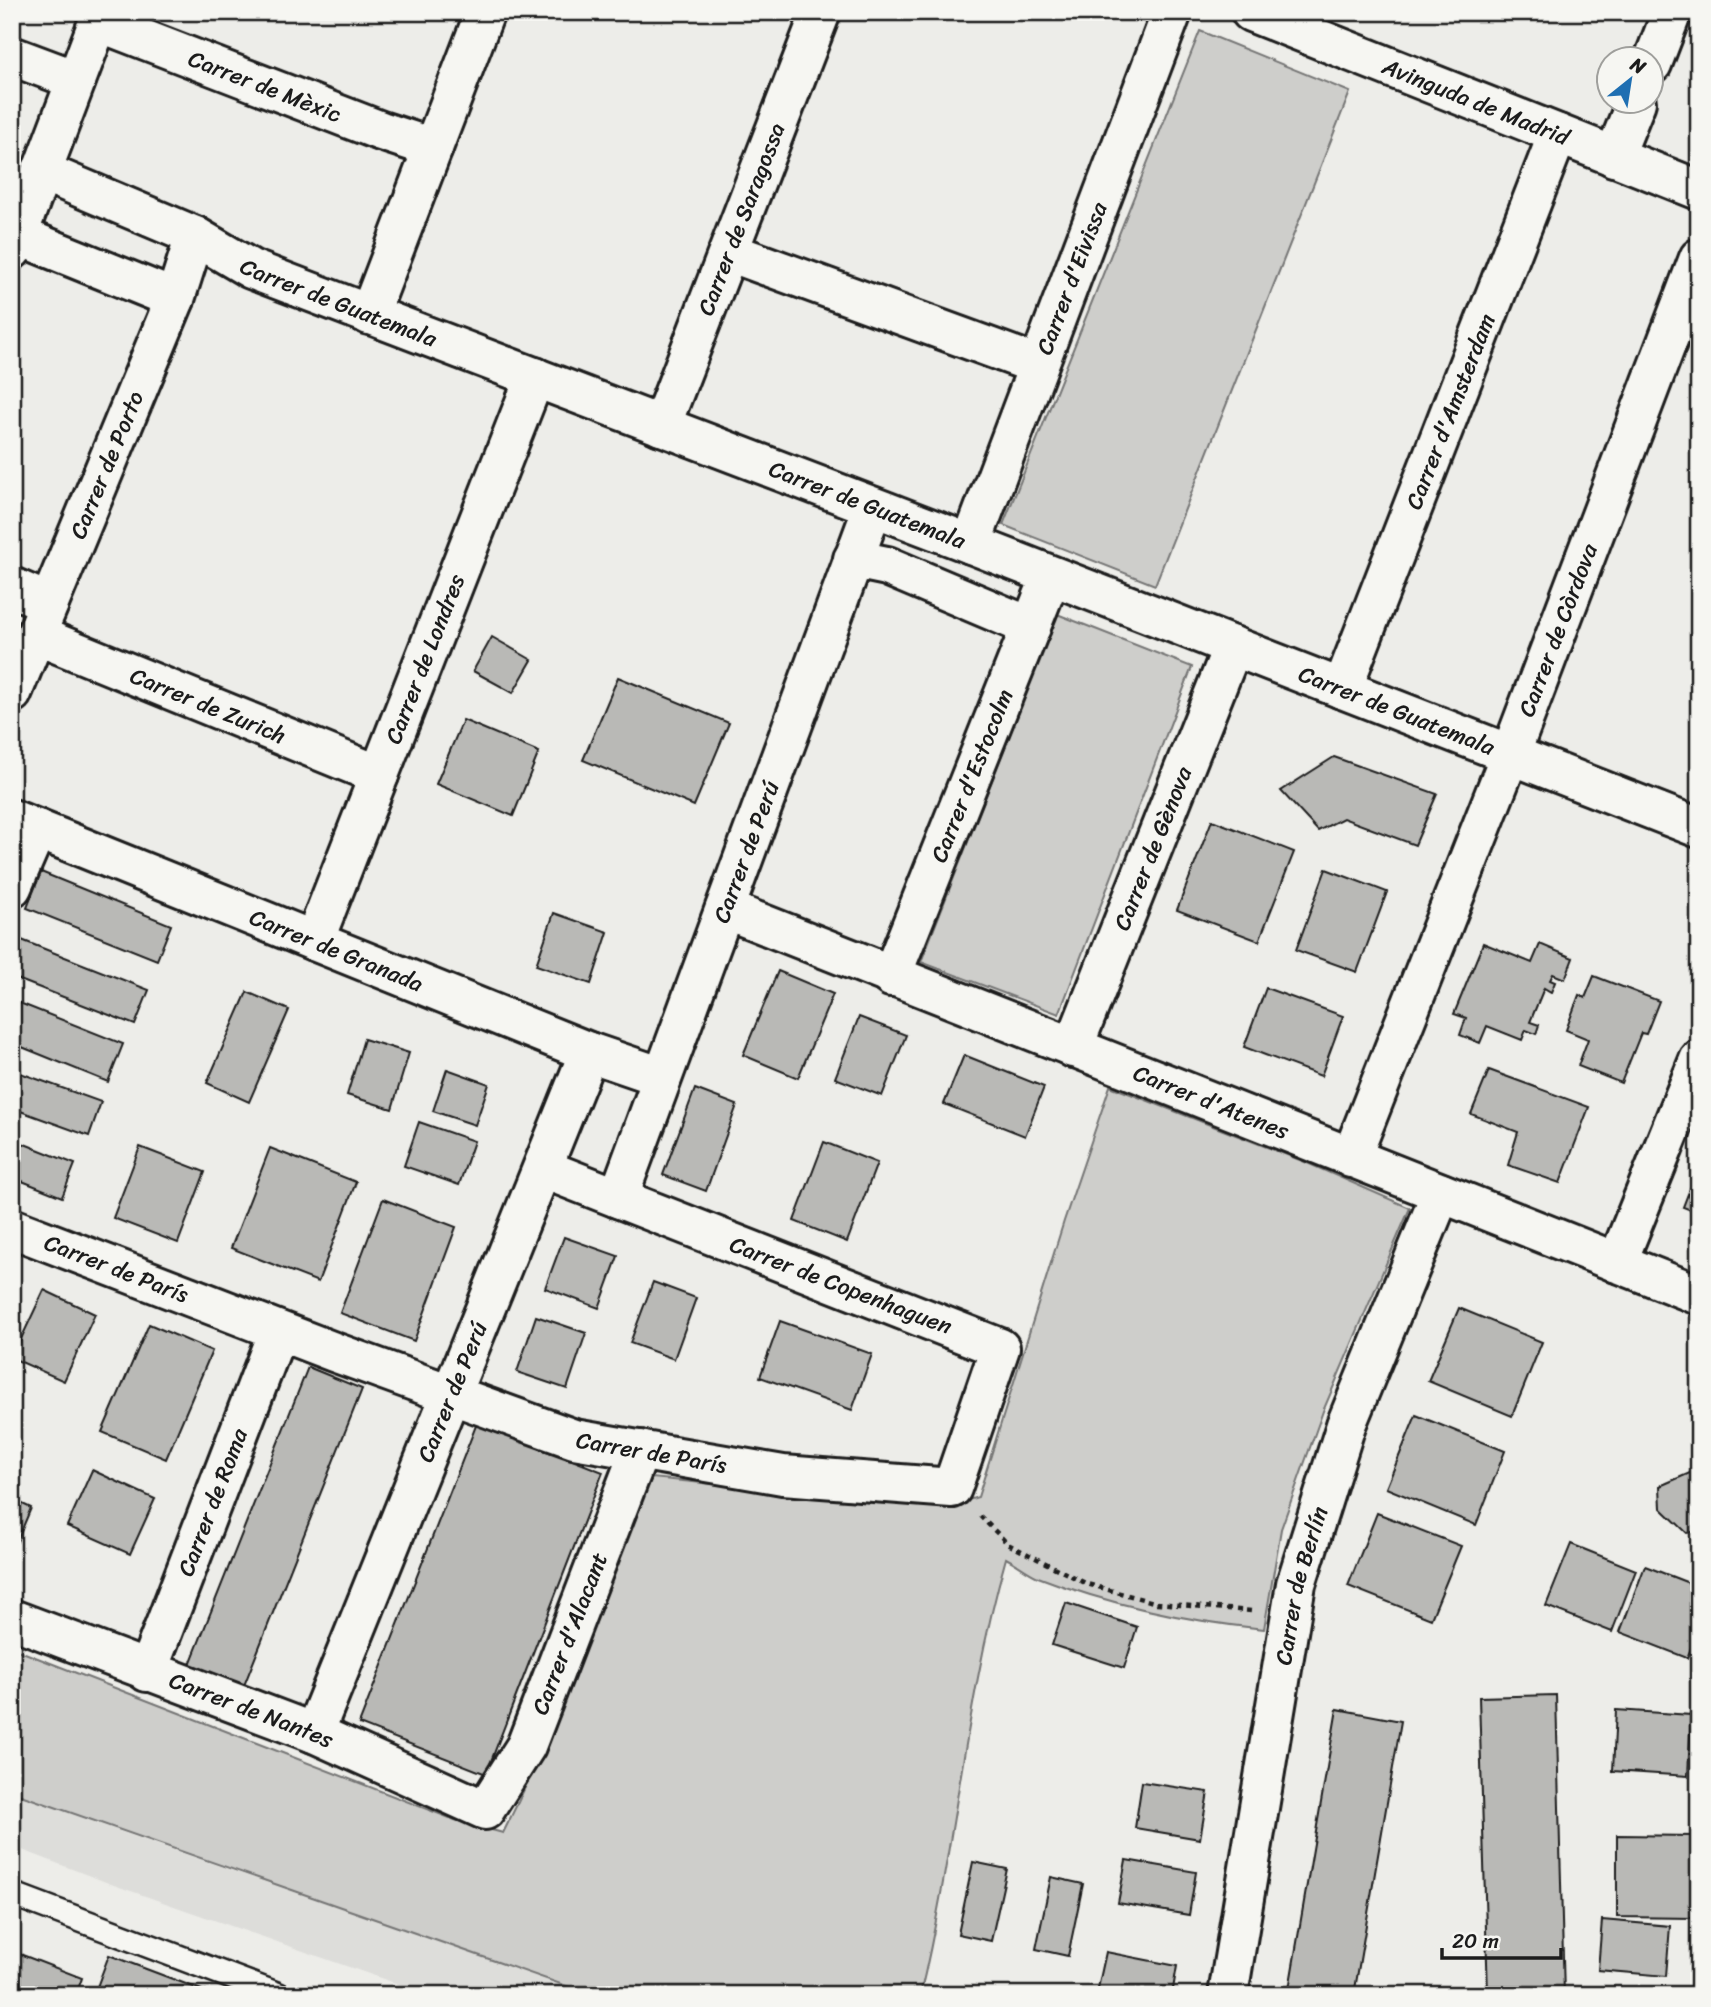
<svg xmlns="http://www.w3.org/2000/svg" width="1711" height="2007" viewBox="0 0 1711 2007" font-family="Sriracha,sans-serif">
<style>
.built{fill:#ddddda}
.green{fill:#cececb;stroke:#757574;stroke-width:2}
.building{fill:#b9b9b6;stroke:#1c1c1c;stroke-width:2}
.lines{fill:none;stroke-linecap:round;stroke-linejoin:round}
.lane-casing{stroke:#1c1c1c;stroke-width:28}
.street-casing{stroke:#1c1c1c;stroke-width:44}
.path{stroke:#1c1c1c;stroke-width:4.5;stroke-dasharray:5 5;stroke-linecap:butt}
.lane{stroke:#f6f6f2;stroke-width:23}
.street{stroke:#f6f6f2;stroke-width:38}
.labels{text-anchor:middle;stroke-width:5;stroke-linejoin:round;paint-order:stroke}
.street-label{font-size:23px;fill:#1c1c1c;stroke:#f6f6f2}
</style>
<rect width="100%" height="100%" fill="#edede9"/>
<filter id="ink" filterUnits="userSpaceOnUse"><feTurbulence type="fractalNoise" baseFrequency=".0143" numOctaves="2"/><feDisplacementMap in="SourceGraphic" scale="14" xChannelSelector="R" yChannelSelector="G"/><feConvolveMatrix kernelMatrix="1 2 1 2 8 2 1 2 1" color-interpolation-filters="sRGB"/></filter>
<g filter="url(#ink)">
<path class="built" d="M12,1792L133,1836L592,1995H429L111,1884L12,1846Z"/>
<g class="green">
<path d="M1200,31L1350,92L1155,585L1003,525Z"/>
<path d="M1057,614L1192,667L1059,1014L921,962Z"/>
<path d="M1110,1086L1305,1162L1410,1208L1323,1411L1281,1529L1264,1629C1187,1621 1110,1605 1038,1577C1027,1572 1016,1563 1006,1558C965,1701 955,1850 920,1995H592L12,1792V1648L455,1820L503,1833C539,1761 570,1688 599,1613C617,1567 628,1521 652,1478L946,1507L978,1497L1064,1221Z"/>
</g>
<g class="building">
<path d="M492,637L532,660L513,693L473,671Z"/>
<path d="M618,677L729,723L694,806L583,760Z"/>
<path d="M463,720L539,752L513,816L436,784Z"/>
<path d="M1334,757L1437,794L1415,845L1343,818L1318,831L1281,791Z"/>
<path d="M1212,820L1294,852L1259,941L1177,910Z"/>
<path d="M1326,869L1387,892L1357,972L1296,950Z"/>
<path d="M41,872L171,925L157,960L27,908Z"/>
<path d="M554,913L608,932L591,984L536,965Z"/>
<path d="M14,937L149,990L135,1025L12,977Z"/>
<path d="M1483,943L1532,963L1540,944L1573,958L1565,979L1553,974L1550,980L1555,982L1551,992L1544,988L1530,1022L1539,1025L1536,1034L1526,1030L1522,1040L1487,1026L1480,1043L1460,1035L1466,1018L1454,1014Z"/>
<path d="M778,971L833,994L798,1078L743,1055Z"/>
<path d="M1594,976L1659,1001L1646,1034L1641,1033L1621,1083L1578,1066L1588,1039L1566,1030L1579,995L1585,998Z"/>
<path d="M1266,988L1343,1016L1321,1076L1244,1047Z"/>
<path d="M247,992L289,1010L249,1102L207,1083Z"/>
<path d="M12,1000L123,1044L108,1082L12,1043Z"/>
<path d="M859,1017L906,1035L882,1096L835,1078Z"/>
<path d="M364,1039L409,1053L392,1109L347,1095Z"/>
<path d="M964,1055L1044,1087L1025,1136L944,1104Z"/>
<path d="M447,1069L489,1084L475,1125L433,1111Z"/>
<path d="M12,1070L101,1102L89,1136L12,1108Z"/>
<path d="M1489,1070L1589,1107L1560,1183L1508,1165L1518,1132L1471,1114Z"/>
<path d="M695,1089L737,1105L706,1191L663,1175Z"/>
<path d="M419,1122L474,1141L459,1185L404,1166Z"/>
<path d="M12,1139L75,1164L62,1197L12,1177Z"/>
<path d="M824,1142L877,1163L847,1242L794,1221Z"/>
<path d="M140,1147L205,1172L178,1243L113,1218Z"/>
<path d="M270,1148L356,1182L318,1282L231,1248Z"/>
<path d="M1699,1165V1213L1683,1207Z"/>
<path d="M383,1199L456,1227L414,1341L340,1313Z"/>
<path d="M564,1237L618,1256L599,1308L545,1288Z"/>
<path d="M653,1282L696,1298L674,1359L630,1343Z"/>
<path d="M44,1290L95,1314L64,1381L12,1358Z"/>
<path d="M1459,1308L1542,1342L1512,1416L1428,1381Z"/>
<path d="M536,1316L586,1333L567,1389L517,1372Z"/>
<path d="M780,1321L872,1354L852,1410L760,1377Z"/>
<path d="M149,1324L212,1351L166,1459L102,1432Z"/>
<path d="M308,1367L362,1389L243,1688L189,1667Z"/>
<path d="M1416,1415L1505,1451L1476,1525L1386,1488Z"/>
<path d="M477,1423L603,1472L486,1774L359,1724Z"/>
<path d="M1699,1469V1531L1687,1533L1661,1508L1660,1486Z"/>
<path d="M92,1470L155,1499L130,1554L67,1526Z"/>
<path d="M12,1499L31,1508L12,1553Z"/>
<path d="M1377,1513L1461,1546L1431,1619L1348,1586Z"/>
<path d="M1571,1544L1636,1570L1612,1632L1546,1606Z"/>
<path d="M1645,1566L1699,1587V1628L1687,1658L1620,1632Z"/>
<path d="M1066,1603L1137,1627L1124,1668L1052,1645Z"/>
<path d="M1556,1695L1564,1995H1488L1479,1697Z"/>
<path d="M1337,1709L1401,1721L1354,1995H1288Z"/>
<path d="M1616,1710L1691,1715L1688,1776L1613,1771Z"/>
<path d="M1142,1782L1208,1792L1200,1839L1135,1828Z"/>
<path d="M1617,1835L1695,1836V1918L1617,1917Z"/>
<path d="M1126,1860L1196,1872L1189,1915L1118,1903Z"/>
<path d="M973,1862L1007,1869L991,1941L958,1934Z"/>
<path d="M1051,1877L1083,1884L1068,1956L1036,1949Z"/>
<path d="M1602,1920L1670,1926L1666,1976L1598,1970Z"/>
<path d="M12,1951L82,1978L76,1995H12Z"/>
<path d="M1106,1952L1177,1966L1172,1995L1097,1993Z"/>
<path d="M109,1955L215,1995H94Z"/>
</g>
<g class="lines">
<g class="lane-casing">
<path id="lane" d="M12,1894L279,1995"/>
</g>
<g class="street-casing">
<g id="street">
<path id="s1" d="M1251,12L1699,190"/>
<path id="s2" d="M99,22L381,131L433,148"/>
<path d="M12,56L76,80"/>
<path d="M1652,64L1672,12"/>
<path d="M1614,157L1636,102"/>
<path id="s3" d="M41,171L195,236L251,269L971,544L1699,828"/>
<path d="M12,233L175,299"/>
<path d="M12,250L102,12"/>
<path d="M729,252L1038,365"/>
<path d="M369,315L485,12"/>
<path id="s4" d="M661,426L821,12"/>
<path id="s5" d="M971,544L1172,12"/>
<path d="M853,559L887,566L1031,627"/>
<path d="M12,587L49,603"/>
<path id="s6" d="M36,635L379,775"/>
<path id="s7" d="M1342,689L1558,134"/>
<path id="s8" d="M12,693L175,299L195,236"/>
<path id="s9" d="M12,819L589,1052L662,1077"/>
<path d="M12,887L37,829"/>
<path id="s10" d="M725,909L1699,1295"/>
<path id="s11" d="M314,941L535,377"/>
<path id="s12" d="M891,977L1051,576"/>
<path id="s13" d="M1073,1048L1233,646"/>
<path id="s14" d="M1351,1158L1510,755L1699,258"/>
<path id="s15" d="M618,1198L873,507"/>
<path id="s16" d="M12,1228L334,1352L574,1439L783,1475L952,1488L1000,1348L544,1169"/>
<path d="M1617,1263L1699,1060"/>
<path id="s17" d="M12,1619L314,1733L485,1810L526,1746L640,1450"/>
<path id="s18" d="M147,1672L278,1331"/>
<path id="s19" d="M314,1733L589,1052"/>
<path id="s20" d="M1228,1995L1296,1584L1346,1425L1441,1193"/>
</g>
</g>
<path class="path" d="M980,1516L1008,1544L1087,1584L1157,1603L1251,1611"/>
<use href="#lane" class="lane"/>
<use href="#street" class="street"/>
</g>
</g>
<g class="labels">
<g class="street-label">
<text dy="8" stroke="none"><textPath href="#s2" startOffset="178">Carrer de Mèxic</textPath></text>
<text dy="8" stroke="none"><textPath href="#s1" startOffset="242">Avinguda de Madrid</textPath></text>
<text dy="8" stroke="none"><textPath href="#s4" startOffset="222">Carrer de Saragossa</textPath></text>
<text dy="8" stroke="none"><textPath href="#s5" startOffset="284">Carrer d'Eivissa</textPath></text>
<text dy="8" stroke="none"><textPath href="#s3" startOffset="326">Carrer de Guatemala</textPath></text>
<text dy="8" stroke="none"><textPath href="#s7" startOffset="298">Carrer d'Amsterdam</textPath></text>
<text dy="8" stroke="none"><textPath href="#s8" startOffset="247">Carrer de Porto</textPath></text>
<text dy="8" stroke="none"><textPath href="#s3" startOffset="892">Carrer de Guatemala</textPath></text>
<text dy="8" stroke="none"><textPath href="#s14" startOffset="567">Carrer de Còrdova</textPath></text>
<text dy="8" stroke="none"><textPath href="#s11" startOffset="303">Carrer de Londres</textPath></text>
<text dy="8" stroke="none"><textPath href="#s6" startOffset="186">Carrer de Zurich</textPath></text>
<text dy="8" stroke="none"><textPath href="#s3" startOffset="1460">Carrer de Guatemala</textPath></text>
<text dy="8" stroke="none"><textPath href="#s12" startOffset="217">Carrer d'Estocolm</textPath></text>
<text dy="8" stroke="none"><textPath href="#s13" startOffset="215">Carrer de Gènova</textPath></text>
<text dy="8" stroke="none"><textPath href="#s15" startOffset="369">Carrer de Perú</textPath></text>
<text dy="8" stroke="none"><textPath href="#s9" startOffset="350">Carrer de Granada</textPath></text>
<text dy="8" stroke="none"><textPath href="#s10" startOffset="523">Carrer d'Atenes</textPath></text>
<text dy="8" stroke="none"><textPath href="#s16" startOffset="112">Carrer de París</textPath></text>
<text transform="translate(841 1285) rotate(21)" y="8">Carrer de Copenhaguen</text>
<text dy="8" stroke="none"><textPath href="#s19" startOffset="368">Carrer de Perú</textPath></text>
<text dy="8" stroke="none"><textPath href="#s16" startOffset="679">Carrer de París</textPath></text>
<text dy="8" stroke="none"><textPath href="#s18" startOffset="182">Carrer de Roma</textPath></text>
<text dy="8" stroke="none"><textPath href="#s20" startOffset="416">Carrer de Berlín</textPath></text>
<text dy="8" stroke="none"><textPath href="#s17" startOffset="707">Carrer d'Alacant</textPath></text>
<text dy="8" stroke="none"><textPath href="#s17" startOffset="256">Carrer de Nantes</textPath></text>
</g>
</g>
<rect width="1711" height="2007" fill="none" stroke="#f6f6f2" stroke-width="42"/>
<rect x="21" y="21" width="1669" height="1965" fill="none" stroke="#1c1c1c" stroke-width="2.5" filter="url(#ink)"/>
<g transform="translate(1630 80) rotate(30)"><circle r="33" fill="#f6f6f2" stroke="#9f9f9c" stroke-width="2"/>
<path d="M0-5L12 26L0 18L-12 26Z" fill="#1f6fb2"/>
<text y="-10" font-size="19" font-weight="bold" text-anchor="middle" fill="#1c1c1c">N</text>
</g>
<path d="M1442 1948v10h119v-10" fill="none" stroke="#1c1c1c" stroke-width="3.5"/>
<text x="1452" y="1948" font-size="21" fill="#1c1c1c" stroke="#f6f6f2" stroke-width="5" paint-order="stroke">20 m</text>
</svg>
